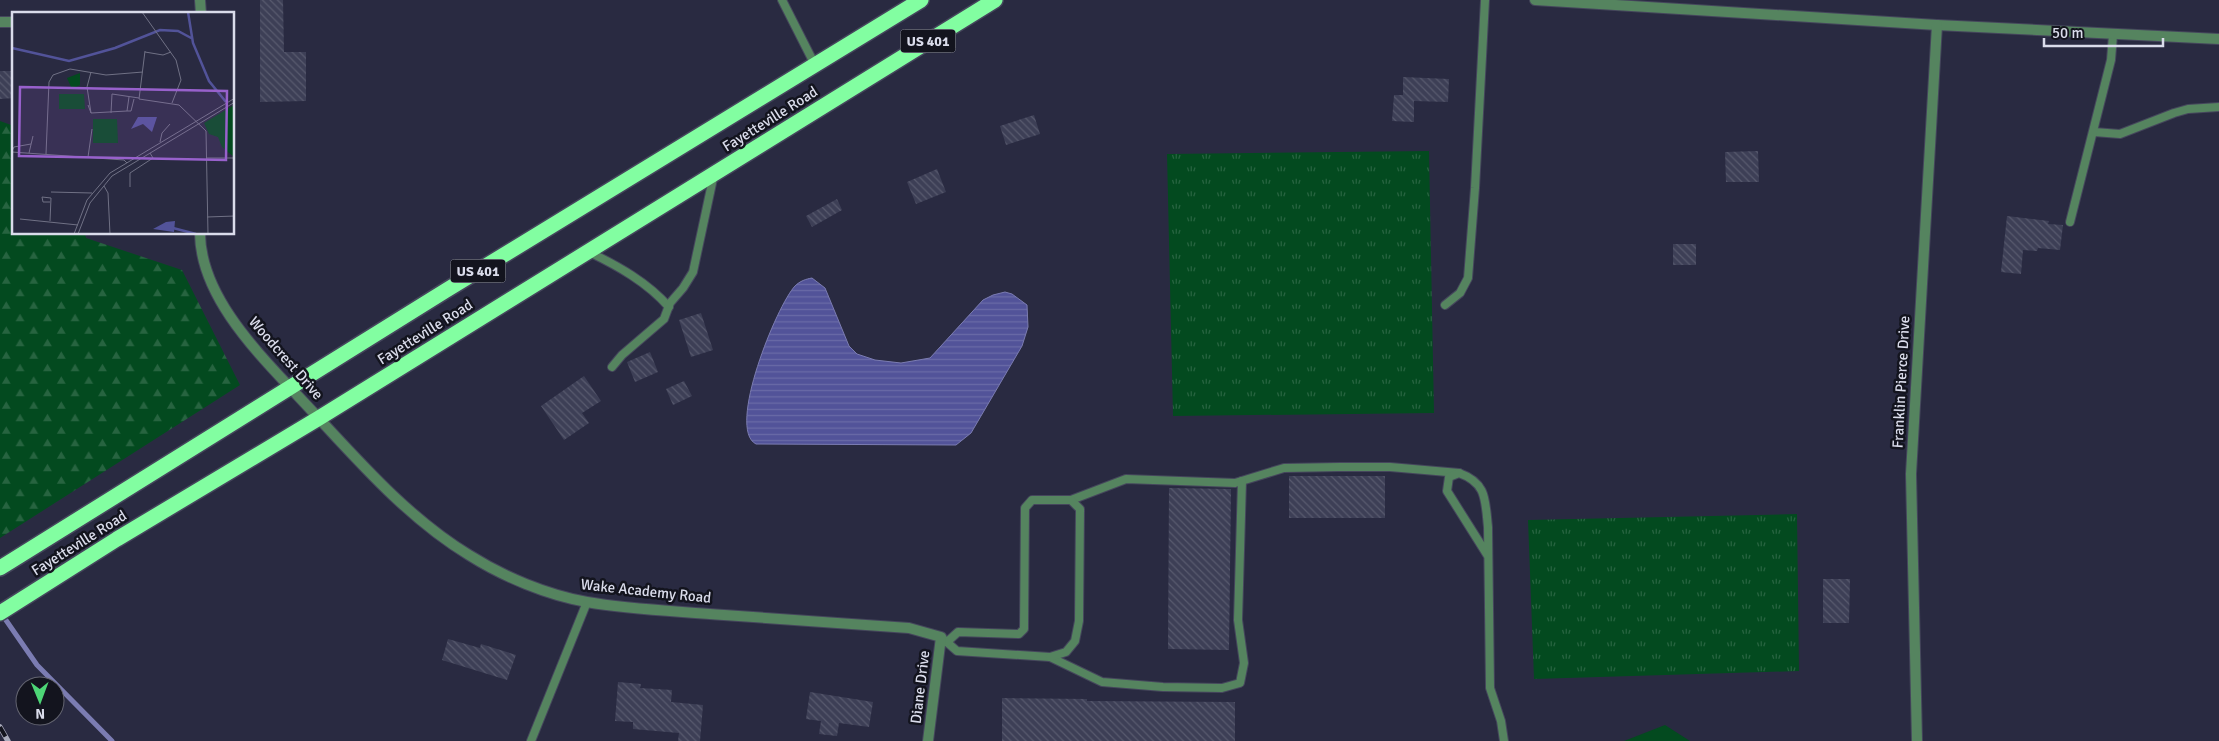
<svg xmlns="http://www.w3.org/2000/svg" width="2219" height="741" viewBox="0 0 2219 741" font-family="Signika,sans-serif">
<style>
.forest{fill:url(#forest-firs)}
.park{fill:url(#park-tufts)}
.pitch{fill:#034a1f}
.water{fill:url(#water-rules);stroke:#7b7cb2}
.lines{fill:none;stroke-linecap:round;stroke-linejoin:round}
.stream{stroke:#7b7cb2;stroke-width:5}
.building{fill:url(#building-back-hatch)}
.lane-casing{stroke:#45465c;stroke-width:10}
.street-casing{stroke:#45465c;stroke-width:12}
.highway-casing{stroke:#45465c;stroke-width:18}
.lane{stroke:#55845f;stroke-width:8}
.street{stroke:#55845f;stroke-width:10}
.highway{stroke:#82fea1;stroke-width:15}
.rail-casing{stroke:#aaacbd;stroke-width:5.5}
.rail{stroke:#13141e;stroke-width:4;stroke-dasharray:11;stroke-linecap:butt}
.labels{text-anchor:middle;stroke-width:5;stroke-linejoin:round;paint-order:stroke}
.shield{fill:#13141e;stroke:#9ea0ae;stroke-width:1}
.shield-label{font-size:14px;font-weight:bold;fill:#dadceb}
.street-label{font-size:15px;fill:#dadceb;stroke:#13141e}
.inset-river{fill:none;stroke:#525399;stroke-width:2.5}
.inset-road{fill:none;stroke:#707185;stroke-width:1}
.view{fill:#9861cc;fill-opacity:0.15;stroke:#9861cc;stroke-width:2.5}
.inset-edge{fill:none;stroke:#dadceb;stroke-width:2.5}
</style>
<defs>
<pattern id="forest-firs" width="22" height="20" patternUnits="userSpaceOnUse" patternTransform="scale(1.25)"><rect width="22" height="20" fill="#034a1f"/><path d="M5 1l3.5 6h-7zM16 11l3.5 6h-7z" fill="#276440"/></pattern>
<pattern id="park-tufts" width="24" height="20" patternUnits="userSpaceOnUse" patternTransform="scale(1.25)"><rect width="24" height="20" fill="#034a1f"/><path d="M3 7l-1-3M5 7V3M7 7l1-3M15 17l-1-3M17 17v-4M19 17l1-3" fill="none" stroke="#276440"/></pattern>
<pattern id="water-rules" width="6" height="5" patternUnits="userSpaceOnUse" patternTransform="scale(1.25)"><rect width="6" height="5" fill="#525399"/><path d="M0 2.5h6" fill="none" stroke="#6a6ba7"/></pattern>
<pattern id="building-back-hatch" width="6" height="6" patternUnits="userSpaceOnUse" patternTransform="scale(1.25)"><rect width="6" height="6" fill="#3d3f56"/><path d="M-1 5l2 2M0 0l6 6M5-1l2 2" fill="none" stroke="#585a6e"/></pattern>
</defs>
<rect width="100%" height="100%" fill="#292a41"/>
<path class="forest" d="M0,121L14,126V234H85L86,238L182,270L240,385L0,538Z"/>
<g class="park">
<path d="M1429,151L1434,413L1173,416L1167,154Z"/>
<path d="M1797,514L1799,671L1534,679L1528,520Z"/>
</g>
<path class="pitch" d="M1665,725L1690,741H1624Z"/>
<path class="water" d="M812,278L825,288L849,346L857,354L875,360L901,363L930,358L983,300L993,295L1005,292L1012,294L1027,305L1028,327L1022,346L971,433L956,445L756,444C726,429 777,305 795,286C800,281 806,279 812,278Z"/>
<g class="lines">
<path class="stream" d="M1,613L37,665L112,741"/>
</g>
<g class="building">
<path d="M260,0H283L284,52H306V101L260,102Z"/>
<path d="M0,71H14V98L0,99Z"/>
<path d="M1403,77L1449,79L1448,102L1414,101V122L1392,121L1394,95H1403Z"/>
<path d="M1034,115L1040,134L1006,145L1000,126Z"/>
<path d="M1758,151L1759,182H1726L1725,152Z"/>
<path d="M937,169L946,192L916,204L907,182Z"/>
<path d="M837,199L842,210L812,227L806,216Z"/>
<path d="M2007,216L2049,221L2048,224L2063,225L2060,250L2038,248L2037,251L2023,250L2021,274L2001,272Z"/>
<rect x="1673" y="244" width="23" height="21"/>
<path d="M701,313L713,350L691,357L679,320Z"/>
<path d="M650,352L658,372L635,382L627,362Z"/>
<path d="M584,376L601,401L582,413L589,423L564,440L541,406Z"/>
<path d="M684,381L692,396L673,405L666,389Z"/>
<rect x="1289" y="476" width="96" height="42"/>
<path d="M1169,488L1231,489L1229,650L1168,649Z"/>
<path d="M1823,579H1850L1849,623H1823Z"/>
<path d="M448,639L480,648L481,644L516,655L507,680L442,660Z"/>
<path d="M618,682L641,684L640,688L672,690L671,702L703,705L700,741H678L679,733L633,729V722L615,721Z"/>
<path d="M810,692L873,702L869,727L839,723L837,736L819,734L821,721L806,719Z"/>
<path d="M1002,698L1087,699V701L1235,702V741H1002Z"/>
</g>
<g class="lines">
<g class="lane-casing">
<g id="lane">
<path d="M782,0L815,65"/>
<path d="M2094,132L2120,134L2174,113L2188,109L2219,107"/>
<path d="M2070,222L2111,60L2113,35"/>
<path d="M589,252C618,266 647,282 669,307"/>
<path d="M1445,305L1460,293L1468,278L1475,188L1485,0"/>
<path d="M612,367L622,355L664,319L670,303L683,288L693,272L714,174"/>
<path d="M1071,500L1126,479L1235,483L1284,468L1339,467H1390L1459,473"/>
<path d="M1488,556L1447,491L1449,477L1459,473C1487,483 1485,500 1488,527L1490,688L1501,721L1504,741"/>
<path d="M941,637L957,651L1050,657L1102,682L1163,687L1222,688L1240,683L1244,663L1238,620L1242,481"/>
<path d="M947,642L958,632L1019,634L1024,629L1025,508L1032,500H1071L1080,509L1079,621L1075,641L1066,652L1050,657"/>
<path d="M531,741L587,602"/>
</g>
</g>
<g class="street-casing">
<g id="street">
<path d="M200,0L201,14"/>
<path d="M1535,0L1937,25L2219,39"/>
<path d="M0,22H14"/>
<path d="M200,234C201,297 258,353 298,396C351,452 403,515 469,555C504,577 547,595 587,602C632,610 679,611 724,615C785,619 847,624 909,628L941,637L928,741"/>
<path d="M1917,741L1911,474L1937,25"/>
</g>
</g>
<g class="highway-casing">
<g id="highway">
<path d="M0,568L445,291L921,0"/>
<path d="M0,613L117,539L319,418L995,0"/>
</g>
</g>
<use href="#lane" class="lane"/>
<use href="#street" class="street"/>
<use href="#highway" class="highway"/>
<g class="rail-casing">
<path id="rail" d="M0,727L8,741"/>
</g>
<use href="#rail" class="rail"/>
</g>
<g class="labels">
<g class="shield">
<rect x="900.5" y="29.5" width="55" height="23" rx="4"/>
<rect x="450.5" y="259.5" width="55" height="23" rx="4"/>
</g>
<g class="shield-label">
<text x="928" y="46">US 401</text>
<text x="478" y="276">US 401</text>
</g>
<g class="street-label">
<text transform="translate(770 119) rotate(-32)" y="5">Fayetteville Road</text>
<text transform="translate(425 332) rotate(-32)" y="5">Fayetteville Road</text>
<text transform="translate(286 358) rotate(49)" y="5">Woodcrest Drive</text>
<text transform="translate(1901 382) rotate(-87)" y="5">Franklin Pierce Drive</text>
<text transform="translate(79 543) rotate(-32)" y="5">Fayetteville Road</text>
<text transform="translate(646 591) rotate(6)" y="5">Wake Academy Road</text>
<text transform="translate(920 687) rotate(-83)" y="5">Diane Drive</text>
</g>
</g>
<g transform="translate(12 12)">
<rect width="222" height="222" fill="#292a41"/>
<path d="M222,93V145L210,135L206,125L197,122L192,111Z" fill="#034a1f"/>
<path d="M47,82H72L73,97H47ZM81,107H105L106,131H81Z" fill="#034a1f"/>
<path d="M68,61V73L60,77L55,66Z" fill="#034a1f"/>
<path d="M126,105H145L140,120L131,112L119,117ZM163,209L162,220L141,217L154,210Z" fill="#525399"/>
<path class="inset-river" d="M176,0L181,31L197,69L214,90M0,36L57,49L103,36L148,18L166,19L181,27M161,216L184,222"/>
<path class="inset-road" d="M130,0L164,48L169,68L160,91M133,40L151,43L159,40M117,85L115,99H119L122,87M127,87L167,93L194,119L196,222M127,87L133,39M76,93L79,101L75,75L79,60M79,101L115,99M99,101L100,82L127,86M148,130L150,121L158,112M0,139L2,135L19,132M0,140L112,148L115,151M17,141L21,124M34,142L37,70L41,63L58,57L94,63L131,60M76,145L80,117M195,146H223M92,174L96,181L98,222M118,175V161L141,146L138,141M39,180L80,181M195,205L223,204M8,207L66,213M38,209L39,186L30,185L31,190H38M62,222L75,188L98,161L223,86M66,222L78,191L100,164L223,90"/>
<path class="view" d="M8,75L215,79L214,148L7,144Z"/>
<rect width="222" height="222" class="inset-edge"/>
</g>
<g transform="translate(40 701) rotate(179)"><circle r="24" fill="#13141e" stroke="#636470"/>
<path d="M0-4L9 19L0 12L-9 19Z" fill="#4dd676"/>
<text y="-8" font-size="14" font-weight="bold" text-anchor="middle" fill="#dadceb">N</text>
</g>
<path d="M2044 38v8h119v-8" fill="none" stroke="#dadceb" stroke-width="2.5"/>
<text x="2052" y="38" font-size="15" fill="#dadceb" stroke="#13141e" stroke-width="4" paint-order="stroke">50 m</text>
</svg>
